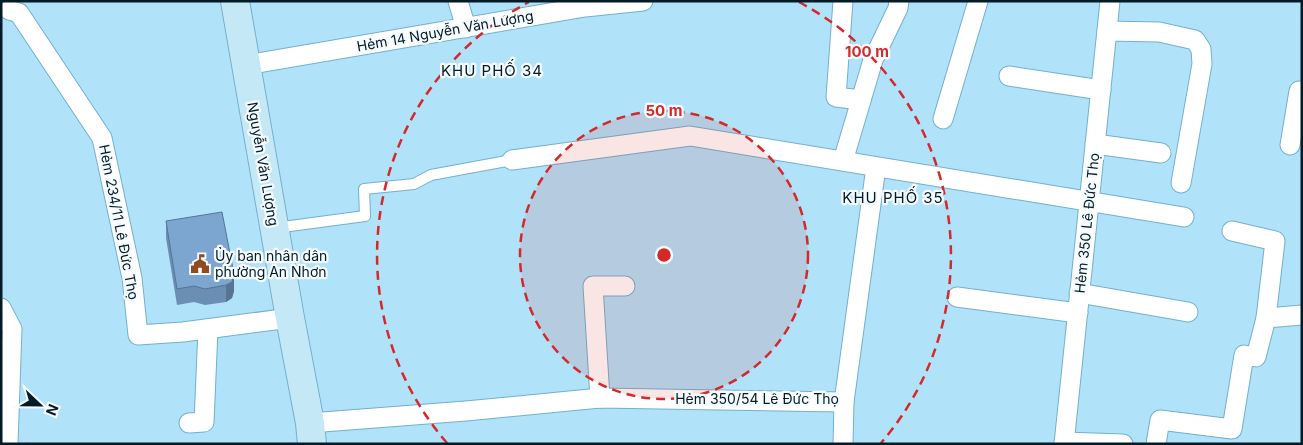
<svg xmlns="http://www.w3.org/2000/svg" width="1303" height="445" viewBox="0 0 1303 445" font-family="Inter,sans-serif">
<style>
.lines{fill:none;stroke-linecap:round;stroke-linejoin:round}
.lane-casing{stroke:#72b0cd;stroke-width:12}
.street-casing{stroke:#72b0cd;stroke-width:21}
.secondary-casing{stroke:#72b0cd;stroke-width:30}
.lane{stroke:#fff;stroke-width:10}
.street{stroke:#fff;stroke-width:19}
.secondary{stroke:#c5e8f7;stroke-width:28}
.wall{fill:#6b8fb3}
.shaded-wall{fill:#577492}
.building{fill:#7ca6d0;stroke:#577492}
.ring{fill:none;stroke:#d62828;stroke-width:2.5;stroke-dasharray:9 6}
.labels{text-anchor:middle;stroke-width:4.5;stroke-linejoin:round;paint-order:stroke}
.street-label{font-size:14px;fill:#021b26;stroke:#f5fbfe}
.poi-label{font-size:14px;fill:#021b26;stroke:#f5fbfe;text-anchor:start}
.neighbourhood-label{font-size:15px;letter-spacing:1px;fill:#021b26;stroke:#f5fbfe}
.centre{fill:#d62828;stroke:#f5fbfe;stroke-width:2.5}
.ring-label{font-size:15px;text-anchor:middle;font-weight:bold;fill:#d62828;stroke:#f5fbfe;stroke-width:4.5;stroke-linejoin:round;paint-order:stroke}
</style>
<rect width="100%" height="100%" fill="#b0e2fa"/>
<g class="lines">
<g class="lane-casing">
<path id="lane" d="M275,228L365,216L364,189L414,184L431,175L512,160"/>
</g>
<g class="street-casing">
<g id="street">
<path d="M458,1L466,28"/>
<path d="M843,1L836,97L861,100"/>
<path d="M9,10L19,13L102,138L132,278L138,335L183,332L290,318"/>
<path d="M1107,31L1159,32L1195,40L1201,49L1202,64L1181,183"/>
<path d="M246,65L585,7L643,1"/>
<path d="M1009,76L1101,90"/>
<path d="M943,119L978,1"/>
<path d="M1095,144L1161,153"/>
<path d="M1290,145L1299,91H1302"/>
<path d="M512,160L690,136L1184,217"/>
<path d="M843,161L873,60L898,8L899,1"/>
<path d="M1232,231L1275,241L1266,318"/>
<path d="M1079,293L1188,312"/>
<path d="M957,297L1078,313"/>
<path d="M1,308L12,329L8,444"/>
<path d="M600,398L593,286H625"/>
<path d="M189,423L204,422L208,329"/>
<path d="M310,423L466,411L600,398L844,402L876,167"/>
<path d="M1064,442L1123,444"/>
<path d="M843,444L844,402"/>
<path d="M1064,444L1110,1"/>
<path d="M1156,444L1160,420L1232,429L1244,355L1256,357L1266,318L1302,315"/>
</g>
</g>
<g class="secondary-casing">
<path id="secondary" d="M235,1L290,318L310,423L312,444"/>
</g>
<use href="#lane" class="lane"/>
<use href="#street" class="street"/>
<use href="#secondary" class="secondary"/>
</g>
<path class="wall" d="M166,221L234,291L232,298L226,302L205,305L194,302L177,305L166,238Z"/>
<path class="shaded-wall" d="M234,274V291L232,298L226,302V285Z"/>
<path class="building" d="M222,212L234,274L232,282L226,285L205,289L194,286L177,289L166,221Z"/>
<circle cx="664" cy="255" r="144" fill="#d62828" fill-opacity=".12"/>
<g class="ring">
<circle cx="664" cy="255" r="144"/>
<path d="M447 443A287 287 0 0 1 529 2M799 2A287 287 0 0 1 881 443"/>
</g>
<defs>
<g id="civic-bare" transform="scale(1.5)"><path d="M-.6-6.5H3V-4.5H.6V-3L4-1V1h2V6H-6V1h2V-1L-.6-3ZM-1.2 2.5V6h2.4V2.5Z" fill="#914b21" stroke="#f5fbfe" stroke-width="2.5" paint-order="stroke"/></g>
</defs>
<g fill-rule="evenodd">
<use href="#civic-bare" x="200" y="264"/>
</g>
<g class="labels">
<g class="street-label">
<text transform="translate(445 31) rotate(-10)" y="5">Hẻm 14 Nguyễn Văn Lượng</text>
<text transform="translate(263 164) rotate(80)" y="5">Nguyễn Văn Lượng</text>
<text transform="translate(119 222) rotate(79)" y="5">Hẻm 234/11 Lê Đức Thọ</text>
<text transform="translate(1087 223) rotate(-84)" y="5">Hẻm 350 Lê Đức Thọ</text>
<text x="757" y="404">Hẻm 350/54 Lê Đức Thọ</text>
</g>
<g class="poi-label">
<text x="215" y="261">Ủy ban nhân dân<tspan x="215" dy="16">phường An Nhơn</tspan></text>
</g>
<g class="neighbourhood-label">
<text x="492" y="76">KHU PHỐ 34</text>
<text x="893" y="203">KHU PHỐ 35</text>
</g>
</g>
<circle cx="664" cy="255" r="8" class="centre"/>
<g class="ring-label">
<text x="867" y="57">100 m</text>
<text x="664" y="116">50 m</text>
</g>
<rect width="1303" height="445" fill="none" stroke="#021b26" stroke-width="5"/>
<g transform="translate(40 405) rotate(112)" stroke="#f5fbfe" stroke-width="4" paint-order="stroke">
<path d="M0-4L9 19L0 12L-9 19Z" fill="#021b26"/>
<text y="-8" font-size="14" font-weight="bold" text-anchor="middle" fill="#021b26">N</text>
</g>
</svg>
